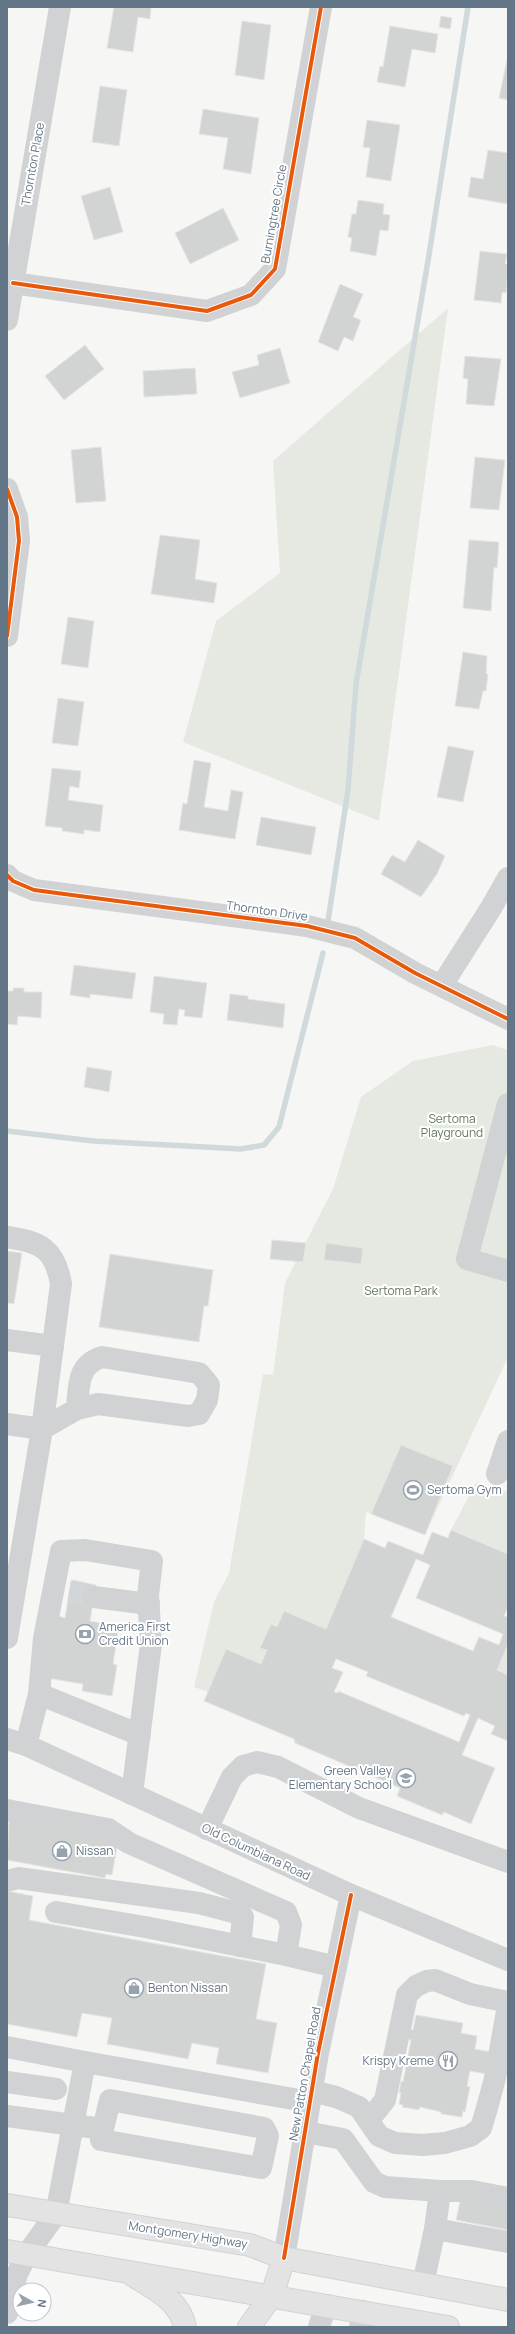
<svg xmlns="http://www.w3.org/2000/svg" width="515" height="2334" viewBox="0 0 515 2334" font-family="Manrope,sans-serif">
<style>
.green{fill:#e5e9e2}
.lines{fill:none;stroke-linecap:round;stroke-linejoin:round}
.stream{stroke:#d0d9dc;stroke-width:5.5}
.building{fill:#d2d3d3;stroke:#e5e5e4;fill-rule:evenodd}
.minor-tunnel{stroke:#d1d6d9;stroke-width:22;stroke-dasharray:22 11;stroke-linecap:butt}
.major-casing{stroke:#d1d3d3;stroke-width:24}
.minor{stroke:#d1d2d3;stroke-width:22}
.major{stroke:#e3e3e4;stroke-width:22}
.cycleway-casing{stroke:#fff;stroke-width:6}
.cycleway{stroke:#e8590c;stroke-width:4}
.labels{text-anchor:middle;stroke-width:4;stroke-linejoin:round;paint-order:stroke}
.street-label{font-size:12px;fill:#637687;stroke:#fff}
.park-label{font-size:12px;fill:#63785e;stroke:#fff}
.poi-label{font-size:12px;fill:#637687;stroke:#fff;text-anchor:start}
</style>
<rect width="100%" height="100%" fill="#f6f6f4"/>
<g class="green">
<path d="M448,308L379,821L183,742L216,621L280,573L273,461Z"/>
<path d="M492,1045L508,1050V1357L425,1535L366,1512L364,1539L326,1629L284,1611L277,1627L271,1624L261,1647L267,1650L261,1664L226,1649L208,1692L194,1687L214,1602L229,1573L263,1374L273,1375L285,1283L333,1189L361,1097L413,1061Z"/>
<path d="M476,1483L508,1492V1554L451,1530Z"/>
<path d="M508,1644V1675L497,1670Z"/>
</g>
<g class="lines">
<g class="stream">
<path d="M328,921L348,790L356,684L428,261L468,7"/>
<path d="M7,1131L94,1141L241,1149L264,1145L279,1127L323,953"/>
</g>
</g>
<g class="building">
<path d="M114,7H151L150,19L138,17L133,52L107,48Z"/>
<path d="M441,16L452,18L450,29L439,27Z"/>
<path d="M242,21L271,25L264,80L235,75Z"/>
<path d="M390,26L438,34L435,53L412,49L405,87L377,82L380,66L383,67Z"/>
<path d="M508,55V100L499,98Z"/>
<path d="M100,86L127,90L119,146L92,142Z"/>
<path d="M203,109L259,118L251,174L223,169L228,138L199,134Z"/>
<path d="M367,120L400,125L391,181L366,177L370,148L363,147Z"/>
<path d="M488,150L508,153V204L468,197L471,177L483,179Z"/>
<path d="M110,187L123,232L94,240L81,196Z"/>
<path d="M358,200L384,204L383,214L390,215L388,231L380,230L376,256L350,251L352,238L348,237L352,214H356Z"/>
<path d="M223,208L239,240L190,264L175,233Z"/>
<path d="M480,251L507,254L505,264H508V270L506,293L502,292L501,303L474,300Z"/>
<path d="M340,284L363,294L353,317L361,320L353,341L344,337L338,351L318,342Z"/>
<path d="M85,345L104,369L64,400L45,376Z"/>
<path d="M280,348L290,383L240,398L232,372L259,365L257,355Z"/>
<path d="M465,356L501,359L494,406L466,404L468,379L463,378Z"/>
<path d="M195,368L197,394L144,397L143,371Z"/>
<path d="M101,447L106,501L76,503L71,450Z"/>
<path d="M475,457L505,460L499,510L470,508Z"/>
<path d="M160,535L200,540L195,579L217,583L214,603L151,594Z"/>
<path d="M469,540L499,542L497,568L494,567L491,611L463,608Z"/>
<path d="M68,617L94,621L88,668L61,664Z"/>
<path d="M463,652L487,656L486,674H488L486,691H483L479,709L455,706Z"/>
<path d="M58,698L84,702L78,746L52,743Z"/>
<path d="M448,746L474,751L463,802L437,797Z"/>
<path d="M194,760L211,763L204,807L228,811L231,790L243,792L235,839L179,830L183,803L187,804Z"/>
<path d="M52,768L81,771L79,788L70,786L68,800L103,805L100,832L84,830V834L62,831V828L45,826Z"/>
<path d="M261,817L316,827L311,855L256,845Z"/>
<path d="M418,840L445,856L437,874L421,897L381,874L392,855L405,862Z"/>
<path d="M74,965L136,973L132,999L90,994V998L70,995Z"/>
<path d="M154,976L207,983L202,1018L184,1016L185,1010L179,1009L177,1025L163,1024L164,1014L150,1012Z"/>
<path d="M13,988H24V992H42L41,1018L18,1016L17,1025L7,1024V991H13Z"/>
<path d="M230,994L248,996V999L285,1004L283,1028L227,1020Z"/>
<path d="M87,1067L112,1071L109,1092L84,1087Z"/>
<path d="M272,1240L306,1243L303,1262L270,1259Z"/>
<path d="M326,1243L363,1248L361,1264L324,1260Z"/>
<path d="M7,1251L22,1253L14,1304L7,1303Z"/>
<path d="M110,1254L213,1270L208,1306H204L199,1342L99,1327Z"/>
<path d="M401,1445L453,1466L425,1535L371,1514Z"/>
<path d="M451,1530L508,1554V1607L504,1616L508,1617V1644L497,1670L508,1675V1741L491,1734L495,1726L478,1718L462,1755L495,1768L471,1824L444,1812L442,1815L397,1796L400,1788L295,1743L294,1739L204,1701L226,1649L261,1664L267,1650L260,1648L271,1624L277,1627L284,1611L326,1629L364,1539L385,1548L388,1541L423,1555L432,1532L448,1538ZM416,1559L430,1565L416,1598L503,1634L499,1645L479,1637L473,1651L391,1617ZM336,1659L368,1672L366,1676L464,1716L466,1713L470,1715L459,1742L338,1691V1693L334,1692L343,1672L332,1668Z"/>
<path d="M73,1580L96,1585L90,1621L119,1626L113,1664L117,1665L112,1696L82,1691L83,1684L47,1678L58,1616L65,1618L71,1581Z"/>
<path d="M9,1819L118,1841L112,1875L106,1874L105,1878L7,1860Z"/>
<path d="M7,1891L33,1896L29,1920L266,1964L256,2019L277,2023L268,2073L216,2064L219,2048L192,2043L188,2059L107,2044L112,2018L82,2013L77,2037L7,2024Z"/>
<path d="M416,2015L463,2023L461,2033L477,2036L475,2049L491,2052L486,2074L470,2071L467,2086L470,2087L465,2112L463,2111L462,2117L441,2114V2112L420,2107L419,2110L402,2107L403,2105L399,2104L401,2093H399L401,2081L403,2082L411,2040L407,2039L409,2029L413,2030Z"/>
<path d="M461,2197L508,2206V2230L456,2220Z"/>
</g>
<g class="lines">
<path class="minor-tunnel" d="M69,1593L94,1597"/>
<g class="major-casing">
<g id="major">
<path d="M7,2205L250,2245L284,2258L508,2300"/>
<path d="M7,2251L448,2327"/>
<path d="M134,2276C155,2289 180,2301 185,2327"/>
<path d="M249,2327L272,2295L284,2258"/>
</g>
</g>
<g class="minor">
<path d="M13,283L207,311L251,295L275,269L321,7"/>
<path d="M7,320L60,7"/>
<path d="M7,489L17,517L19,541L7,636"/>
<path d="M7,875L13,881L34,890L307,926L355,938L415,973L508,1019"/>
<path d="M442,985L491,908L508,878"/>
<path d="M508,1104L467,1259L508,1271"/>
<path d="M7,1237C40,1242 55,1248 61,1284L42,1429L7,1424"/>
<path d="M7,1340L53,1346"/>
<path d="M497,1474L508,1441"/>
<path d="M94,1597L149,1604"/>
<path d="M7,1638L42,1429L77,1409L98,1404L188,1416L199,1414L207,1400L209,1385L199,1373L102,1357C77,1365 79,1386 77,1409"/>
<path d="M39,1694L140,1735"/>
<path d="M7,1739L26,1745L351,1895L508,1960"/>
<path d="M26,1745L39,1694L44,1638L61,1551L85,1550L152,1561L148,1595L151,1644L132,1794"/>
<path d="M7,1810L108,1829L129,1843L286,1912L291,1925L286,1955L336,1967"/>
<path d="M207,1829L232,1777L243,1766L257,1762L278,1767L359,1808L508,1862"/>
<path d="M7,1881L18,1878L199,1903L241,1914L243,1917L240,1946"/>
<path d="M56,1912L145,1927L286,1955"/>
<path d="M7,2047L85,2062"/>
<path d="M7,2082L56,2089"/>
<path d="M312,2091L336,2097L359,2107L379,2136L395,2143L422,2145L445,2143L470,2136L481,2128L487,2108L495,2078L508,2006"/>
<path d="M7,2116L103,2129L101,2140L261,2168L268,2136L264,2128L110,2100L103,2129"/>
<path d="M369,2120L385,2100L407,1995L416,1986L427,1981L435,1980L470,1994L508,2002"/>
<path d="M305,2132L343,2139L374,2182L385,2187L440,2191L435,2229"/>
<path d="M440,2191H472L508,2198"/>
<path d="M284,2258L318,2053L351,1895"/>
<path d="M423,2284L435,2229L508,2242"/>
<path d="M7,2313L17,2274L27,2254L56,2214L85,2062L310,2102"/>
<path d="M319,2327L326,2305"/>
<path d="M360,2327L362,2311"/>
</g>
<use href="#major" class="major"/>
<g class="cycleway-casing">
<g id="cycleway">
<path d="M13,283L207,311L251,295L275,269L321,7"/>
<path d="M7,489L17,517L19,541L7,636"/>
<path d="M7,875L13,881L34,890L307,926L355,938L415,973L508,1019"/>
<path d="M284,2258L318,2053L351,1895"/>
</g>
</g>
<use href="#cycleway" class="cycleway"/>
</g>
<defs>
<g id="stadium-ring" transform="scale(1)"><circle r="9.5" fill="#fff" stroke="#96a3ad" stroke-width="1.5"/><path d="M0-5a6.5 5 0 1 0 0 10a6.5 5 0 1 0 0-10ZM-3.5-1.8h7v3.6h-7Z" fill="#96a3ad"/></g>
<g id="bank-ring" transform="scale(1)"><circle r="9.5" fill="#fff" stroke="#96a3ad" stroke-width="1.5"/><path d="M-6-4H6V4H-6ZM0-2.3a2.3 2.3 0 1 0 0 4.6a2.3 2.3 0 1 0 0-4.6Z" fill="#96a3ad"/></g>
<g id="school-ring" transform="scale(1)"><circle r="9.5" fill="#fff" stroke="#96a3ad" stroke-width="1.5"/><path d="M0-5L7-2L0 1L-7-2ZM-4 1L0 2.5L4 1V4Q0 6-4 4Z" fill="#96a3ad"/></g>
<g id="shop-ring" transform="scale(1)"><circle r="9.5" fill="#fff" stroke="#96a3ad" stroke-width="1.5"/><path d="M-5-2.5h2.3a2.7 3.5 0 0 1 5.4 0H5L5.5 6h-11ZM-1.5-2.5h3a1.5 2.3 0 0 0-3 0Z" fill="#96a3ad"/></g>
<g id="restaurant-ring" transform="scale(1)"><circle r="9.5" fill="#fff" stroke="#96a3ad" stroke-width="1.5"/><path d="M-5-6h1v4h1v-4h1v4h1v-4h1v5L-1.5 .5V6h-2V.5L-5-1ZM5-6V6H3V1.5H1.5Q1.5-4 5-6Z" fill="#96a3ad"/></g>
</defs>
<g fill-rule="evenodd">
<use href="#stadium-ring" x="413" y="1490"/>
<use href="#bank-ring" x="85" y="1634"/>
<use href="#school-ring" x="406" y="1778"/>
<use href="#shop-ring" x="62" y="1851"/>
<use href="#shop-ring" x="134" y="1988"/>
<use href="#restaurant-ring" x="448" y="2061"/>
</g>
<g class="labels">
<g class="street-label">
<text transform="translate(33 164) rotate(-80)" y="4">Thornton Place</text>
<text transform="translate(274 214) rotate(-80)" y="4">Burningtree Circle</text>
<text transform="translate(267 911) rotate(8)" y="4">Thornton Drive</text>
<text transform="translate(256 1852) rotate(25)" y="4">Old Columbiana Road</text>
<text transform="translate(305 2074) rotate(-80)" y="4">New Patton Chapel Road</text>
<text transform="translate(188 2235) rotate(9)" y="4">Montgomery Highway</text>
</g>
<g class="park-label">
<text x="452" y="1123">Sertoma<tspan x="452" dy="14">Playground</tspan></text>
<text x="401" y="1295">Sertoma Park</text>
</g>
<g class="poi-label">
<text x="427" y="1494">Sertoma Gym</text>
<text x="99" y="1631">America First<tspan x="99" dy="14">Credit Union</tspan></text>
<text x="392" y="1775" text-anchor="end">Green Valley<tspan x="392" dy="14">Elementary School</tspan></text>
<text x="76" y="1855">Nissan</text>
<text x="148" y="1992">Benton Nissan</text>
<text x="434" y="2065" text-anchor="end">Krispy Kreme</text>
</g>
</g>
<rect width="515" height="2334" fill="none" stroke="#637687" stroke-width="16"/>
<g transform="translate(32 2302) rotate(98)"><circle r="19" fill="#ffffff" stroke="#c1c8cf"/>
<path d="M0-3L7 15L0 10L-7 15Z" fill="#96a3ad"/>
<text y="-6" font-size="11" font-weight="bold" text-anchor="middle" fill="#637687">N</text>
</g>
</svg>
